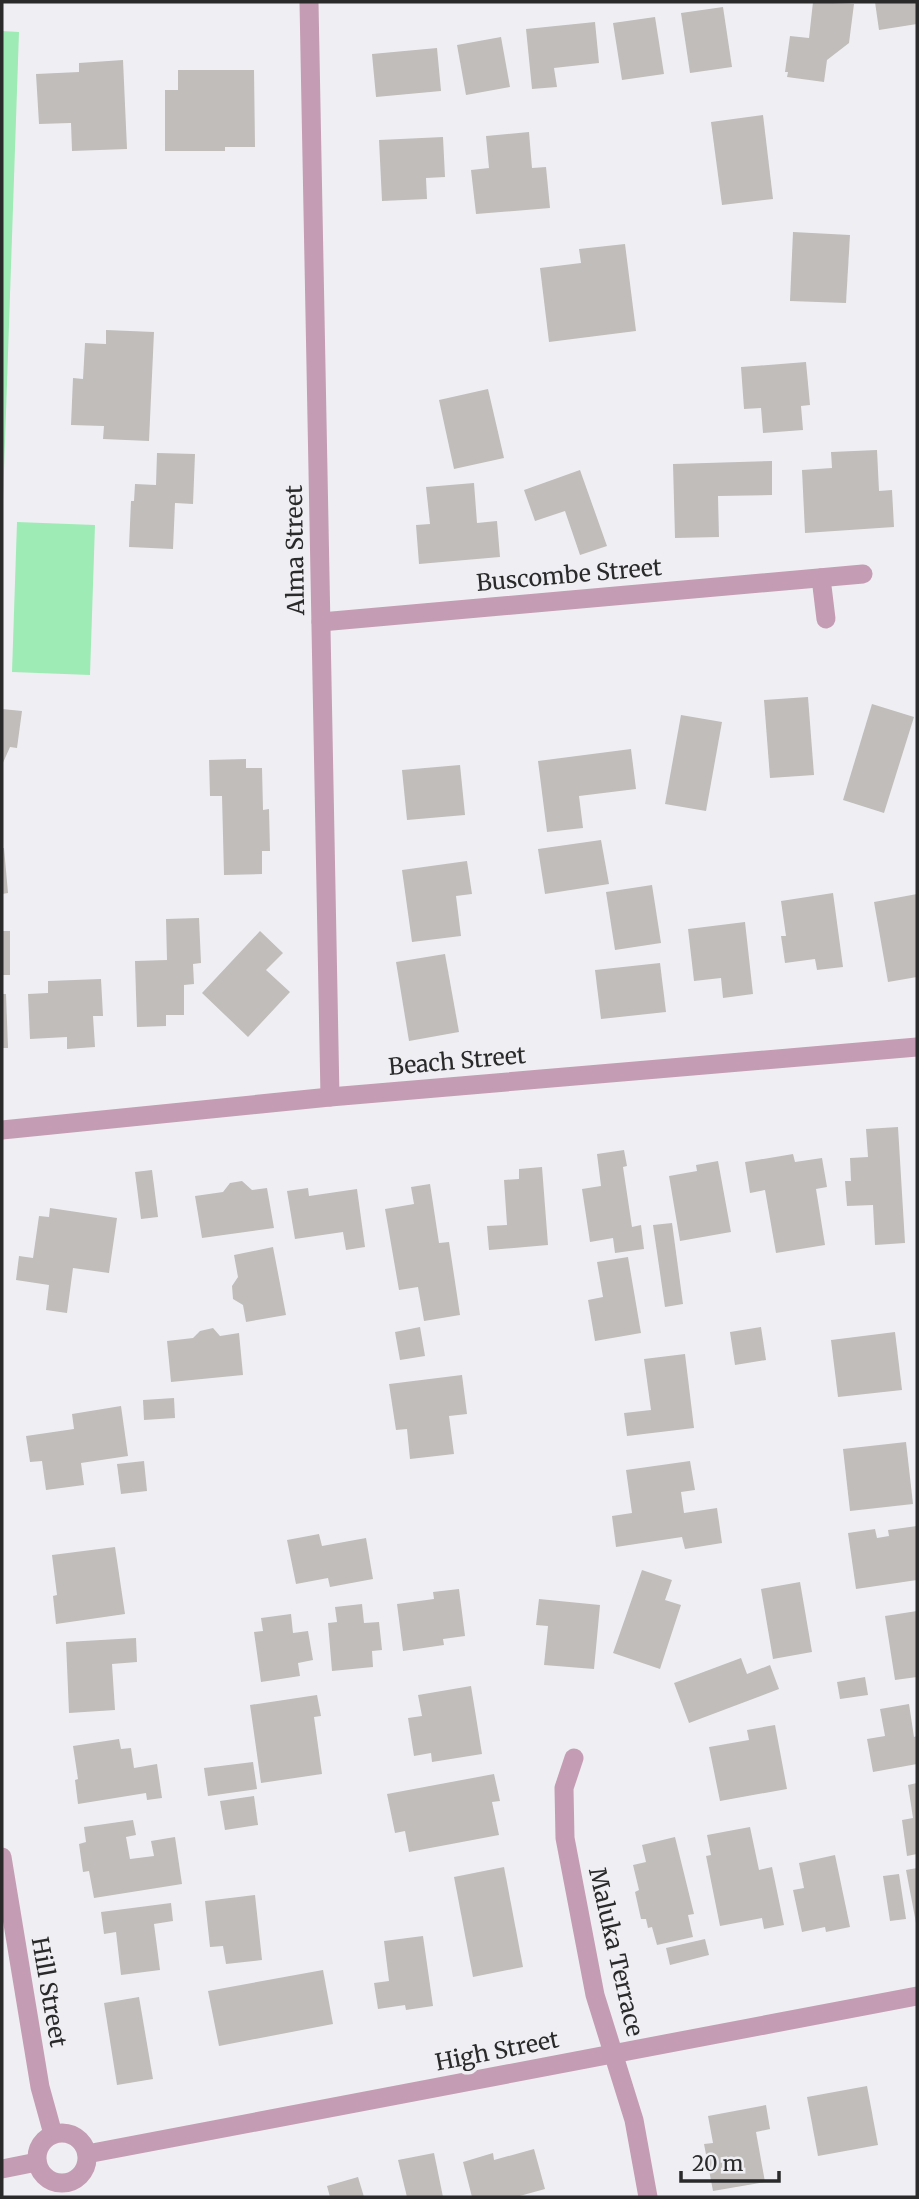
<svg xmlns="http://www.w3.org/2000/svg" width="919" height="2199" viewBox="0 0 919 2199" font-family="Merriweather,serif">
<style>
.green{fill:#9febb5}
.building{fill:#c0bdbb}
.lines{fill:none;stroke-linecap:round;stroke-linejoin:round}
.minor{stroke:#c49db4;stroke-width:19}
.labels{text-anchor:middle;stroke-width:7;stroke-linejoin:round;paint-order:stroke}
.street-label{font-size:23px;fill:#2a2a2b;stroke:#efeff3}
</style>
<rect width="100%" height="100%" fill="#efeff3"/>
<g class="green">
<path d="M2,31L19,32L2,530Z"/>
<path d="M17,522L95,525L90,675L12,672Z"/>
</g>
<g class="building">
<path d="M813,2L854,4L849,43L827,60L824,82L787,77L788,72H785L790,36L809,38Z"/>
<path d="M875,2H917V24L879,30Z"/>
<path d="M723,7L732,67L690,73L681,13Z"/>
<path d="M655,17L664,74L622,80L613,23Z"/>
<path d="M595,22L599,63L554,68L557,87L532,89L526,29Z"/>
<path d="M501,37L510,87L466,95L457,45Z"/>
<path d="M437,48L441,91L376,97L372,54Z"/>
<path d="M123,60L127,149L72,151L71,123L39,124L36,74L79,72V63Z"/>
<path d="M178,70H254L255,147H225V151H165V90H178Z"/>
<path d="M763,115L773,199L722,205L711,122Z"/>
<path d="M529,132L532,168L546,167L550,208L476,214L471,170L489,168L486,136Z"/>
<path d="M443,137L445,177L426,178L427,199L382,201L379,140Z"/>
<path d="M793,232L850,235L846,303L790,301Z"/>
<path d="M625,244L636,331L549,342L540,268L581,263L579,249Z"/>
<path d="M106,330L154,332L149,441L103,439L104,426L71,425L73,378L83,379L85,343L106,344Z"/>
<path d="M806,362L810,405L801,406L803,430L763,433L761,408L744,409L741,367Z"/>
<path d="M488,389L504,458L454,469L439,400Z"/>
<path d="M877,450L879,491L892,490L894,527L805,533L802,470L832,468L831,452Z"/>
<path d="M157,453L195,454L193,504L175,503L173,549L129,547L131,501H134L135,484L156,485Z"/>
<path d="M772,461V495L718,496L719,537L675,538L673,464Z"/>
<path d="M580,470L607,546L580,555L565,511L535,521L524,490Z"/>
<path d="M474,483L477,523L497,521L500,557L419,564L416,525L430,524L426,487Z"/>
<path d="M808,697L814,775L770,778L764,700Z"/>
<path d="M872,704L914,717L884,813L843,800Z"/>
<path d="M2,709L22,711L17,748L10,747L2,765Z"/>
<path d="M681,715L722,722L706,811L665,804Z"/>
<path d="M631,749L636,789L579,796L583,828L547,832L538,761Z"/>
<path d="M246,759V768H262L263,810L269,809L270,851H262V874L224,875L222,796H210L209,760Z"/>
<path d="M460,765L465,815L407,820L402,770Z"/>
<path d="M601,840L609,884L545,894L538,849Z"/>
<path d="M2,848H4L8,893L2,894Z"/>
<path d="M467,861L472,894L456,896L461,936L412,942L402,870Z"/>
<path d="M652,885L661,943L615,950L606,892Z"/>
<path d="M833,893L843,967L817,970L815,959L785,963L781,936H786L781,901Z"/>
<path d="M917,894V977L888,982L874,902Z"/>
<path d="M199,918L201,963L193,964L194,984L184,985V1015H166V1026L137,1027L135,961L167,960L166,919Z"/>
<path d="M745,922L753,994L723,998L721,978L694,981L688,929Z"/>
<rect x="2" y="931" width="8" height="44"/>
<path d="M260,931L283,953L266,970L290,992L248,1037L202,993Z"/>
<path d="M445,954L459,1032L409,1041L396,962Z"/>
<path d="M660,963L666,1012L601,1019L595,970Z"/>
<path d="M101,979L103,1016H93L95,1047L67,1049V1037L30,1039L28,994L48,993V981Z"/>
<path d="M2,994H6L8,1048H2Z"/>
<path d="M898,1127L905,1243L875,1245L873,1205L847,1206L845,1181H851L850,1158L868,1157L866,1129Z"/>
<path d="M624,1150L627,1166L623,1167L632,1227L641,1225L644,1249L615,1253L613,1238L590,1242L582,1189L601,1186L597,1154Z"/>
<path d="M793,1154L795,1162L822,1158L827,1187L816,1189L825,1245L776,1253L765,1190L750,1193L745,1162Z"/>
<path d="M718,1161L731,1232L680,1241L669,1176L697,1171L696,1165Z"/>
<path d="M542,1167L548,1245L489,1250L487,1226L507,1225L504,1180L519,1179V1169Z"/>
<path d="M152,1170L158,1217L141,1219L135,1172Z"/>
<path d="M242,1181L252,1190L267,1188L274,1228L202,1238L195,1196L223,1192L230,1183Z"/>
<path d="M430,1184L439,1243L449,1242L460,1315L424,1321L418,1287L399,1290L385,1209L414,1204L411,1187Z"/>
<path d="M308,1188L309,1196L357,1189L365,1247L346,1250L343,1232L295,1239L287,1191Z"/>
<path d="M50,1208L117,1218L109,1273L73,1268L67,1313L46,1310L49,1285L16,1280L19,1256L33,1258L39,1216L49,1217Z"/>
<path d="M672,1223L683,1304L665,1307L653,1225Z"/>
<path d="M273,1247L286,1315L246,1322L243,1305L233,1299L232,1286L238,1277L234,1255Z"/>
<path d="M628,1257L641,1333L595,1341L588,1300L603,1297L597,1262Z"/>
<path d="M420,1327L425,1356L400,1360L395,1332Z"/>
<path d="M761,1327L766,1360L735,1365L730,1332Z"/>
<path d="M213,1328L220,1336L239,1333L243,1375L171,1382L167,1341L193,1338L200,1331Z"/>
<path d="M895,1332L902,1390L838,1397L831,1340Z"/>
<path d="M685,1354L694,1428L627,1436L624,1413L651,1410L644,1359Z"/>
<path d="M462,1375L467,1414L449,1416L454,1454L410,1459L407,1429L396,1430L389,1384Z"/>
<path d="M174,1398L175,1418L144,1420L143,1400Z"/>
<path d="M121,1406L128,1456L81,1463L84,1485L46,1490L42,1461L30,1462L26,1436L74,1429L72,1414Z"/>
<path d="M906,1442L913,1504L850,1511L843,1449Z"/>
<path d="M144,1461L147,1491L121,1494L117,1464Z"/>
<path d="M690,1461L695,1490L681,1492L684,1513L717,1508L722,1543L685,1549L682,1537L616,1547L612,1516L632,1513L626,1470Z"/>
<path d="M917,1526V1580L856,1589L848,1533L875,1529L877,1538L889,1536L888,1530Z"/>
<path d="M319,1534L322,1546L366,1538L373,1579L330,1587L328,1578L296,1584L287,1540Z"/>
<path d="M115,1547L125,1614L56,1624L53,1596L57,1595L52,1555Z"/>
<path d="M642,1570L672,1580L665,1600L681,1605L660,1669L613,1653Z"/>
<path d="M800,1582L812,1652L773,1659L761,1589Z"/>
<path d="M459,1589L465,1636L443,1639L444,1645L403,1651L397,1604L434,1599L433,1592Z"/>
<path d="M539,1599L600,1605L594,1669L544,1665L548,1626L536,1625Z"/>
<path d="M362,1604L364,1623L379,1622L382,1650L372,1651L373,1667L332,1671L328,1623L337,1622L335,1607Z"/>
<path d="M917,1611V1677L895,1680L885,1616Z"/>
<path d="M291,1614L293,1633L308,1631L313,1660L298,1663L300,1676L261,1682L254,1632L263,1631L261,1618Z"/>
<path d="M136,1638L137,1662L112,1664L115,1710L69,1713L66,1642Z"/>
<path d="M741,1658L747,1674L770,1665L779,1689L689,1723L674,1683Z"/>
<path d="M865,1677L868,1695L840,1699L837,1682Z"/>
<path d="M471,1686L482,1754L432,1762L431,1753L414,1756L408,1718L422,1716L418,1695Z"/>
<path d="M317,1695L321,1716L314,1717L322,1774L261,1783L250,1705Z"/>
<path d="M909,1704L914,1737L917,1736V1764L873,1772L867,1739L885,1736L880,1709Z"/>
<path d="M775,1725L787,1789L720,1801L709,1747L749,1740L747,1730Z"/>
<path d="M119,1739L121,1749L131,1748L134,1768L157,1764L162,1798L147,1800L146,1793L78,1804L75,1780L78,1779L73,1746Z"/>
<path d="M253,1762L257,1789L208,1796L204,1768Z"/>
<path d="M494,1774L500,1801L492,1802L499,1835L409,1852L405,1831L395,1833L387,1794Z"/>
<path d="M917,1783V1854L907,1856L902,1820L913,1818L908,1785Z"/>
<path d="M254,1796L258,1825L225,1830L220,1801Z"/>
<path d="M133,1820L136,1835L126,1837L130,1859L154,1856L151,1841L175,1837L182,1884L94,1898L89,1871L83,1872L79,1844L86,1842L84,1827Z"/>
<path d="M750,1827L759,1870L772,1867L784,1925L764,1929L762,1918L720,1926L706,1856L711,1855L707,1835Z"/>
<path d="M675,1837L694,1914L688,1915L693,1937L657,1945L652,1927L648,1928L646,1919H641L635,1892L639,1890L633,1865L646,1862L642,1845Z"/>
<path d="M835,1855L850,1927L826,1932L825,1927L802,1932L793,1890L804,1888L799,1863Z"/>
<path d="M504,1867L523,1967L473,1977L454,1877Z"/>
<path d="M917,1868V1923H916L906,1870Z"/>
<path d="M899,1874L906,1919L890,1921L883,1876Z"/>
<path d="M255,1895L262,1960L226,1964L223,1946L210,1947L205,1901Z"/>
<path d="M171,1903L173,1921L154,1924L160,1970L121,1975L116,1932L104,1934L101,1912Z"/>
<path d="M423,1936L433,2006L406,2010L405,2005L378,2009L374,1983L389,1981L384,1941Z"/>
<path d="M705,1939L709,1955L670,1965L666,1948Z"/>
<path d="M323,1970L333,2024L219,2046L208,1991Z"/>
<path d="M139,1997L153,2079L117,2085L104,2003Z"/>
<path d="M867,2086L878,2145L818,2156L807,2097Z"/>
<path d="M766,2105L770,2129L756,2132L765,2182L713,2191L704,2144L713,2143L708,2116Z"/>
<path d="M534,2149L545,2189L516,2197H472L463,2162L493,2153L494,2160Z"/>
<path d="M434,2153L443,2197H407L398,2160Z"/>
<path d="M358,2177L364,2197H330L327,2186Z"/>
</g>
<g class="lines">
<g class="minor">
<path d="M309,2L330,1097"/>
<path d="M821,578L826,619"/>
<path d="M321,622L863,574"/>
<path d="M2,1130L330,1097L917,1047"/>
<path d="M574,1758L564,1788L565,1838L595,1995L634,2120L648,2197"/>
<path d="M2,1857L40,2087L53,2134"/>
<circle cx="62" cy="2158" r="25"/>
<path d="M87,2154L917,1996"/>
<path d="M2,2169L37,2162"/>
</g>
</g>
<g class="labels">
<g class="street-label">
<text transform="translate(295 550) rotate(-91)" y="8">Alma Street</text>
<text transform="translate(569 575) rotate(-5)" y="8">Buscombe Street</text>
<text transform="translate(457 1061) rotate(-5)" y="8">Beach Street</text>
<text transform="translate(616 1952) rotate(77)" y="8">Maluka Terrace</text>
<text transform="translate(49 1992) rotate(80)" y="8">Hill Street</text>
<text transform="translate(497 2051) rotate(-11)" y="8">High Street</text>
</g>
</g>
<rect width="919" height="2199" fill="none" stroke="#2a2a2b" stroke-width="7"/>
<path d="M681 2171v10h98v-10" fill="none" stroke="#2a2a2b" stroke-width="3.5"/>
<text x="692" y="2171" font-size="21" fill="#2a2a2b" stroke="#efeff3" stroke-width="5" paint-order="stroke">20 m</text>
</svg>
